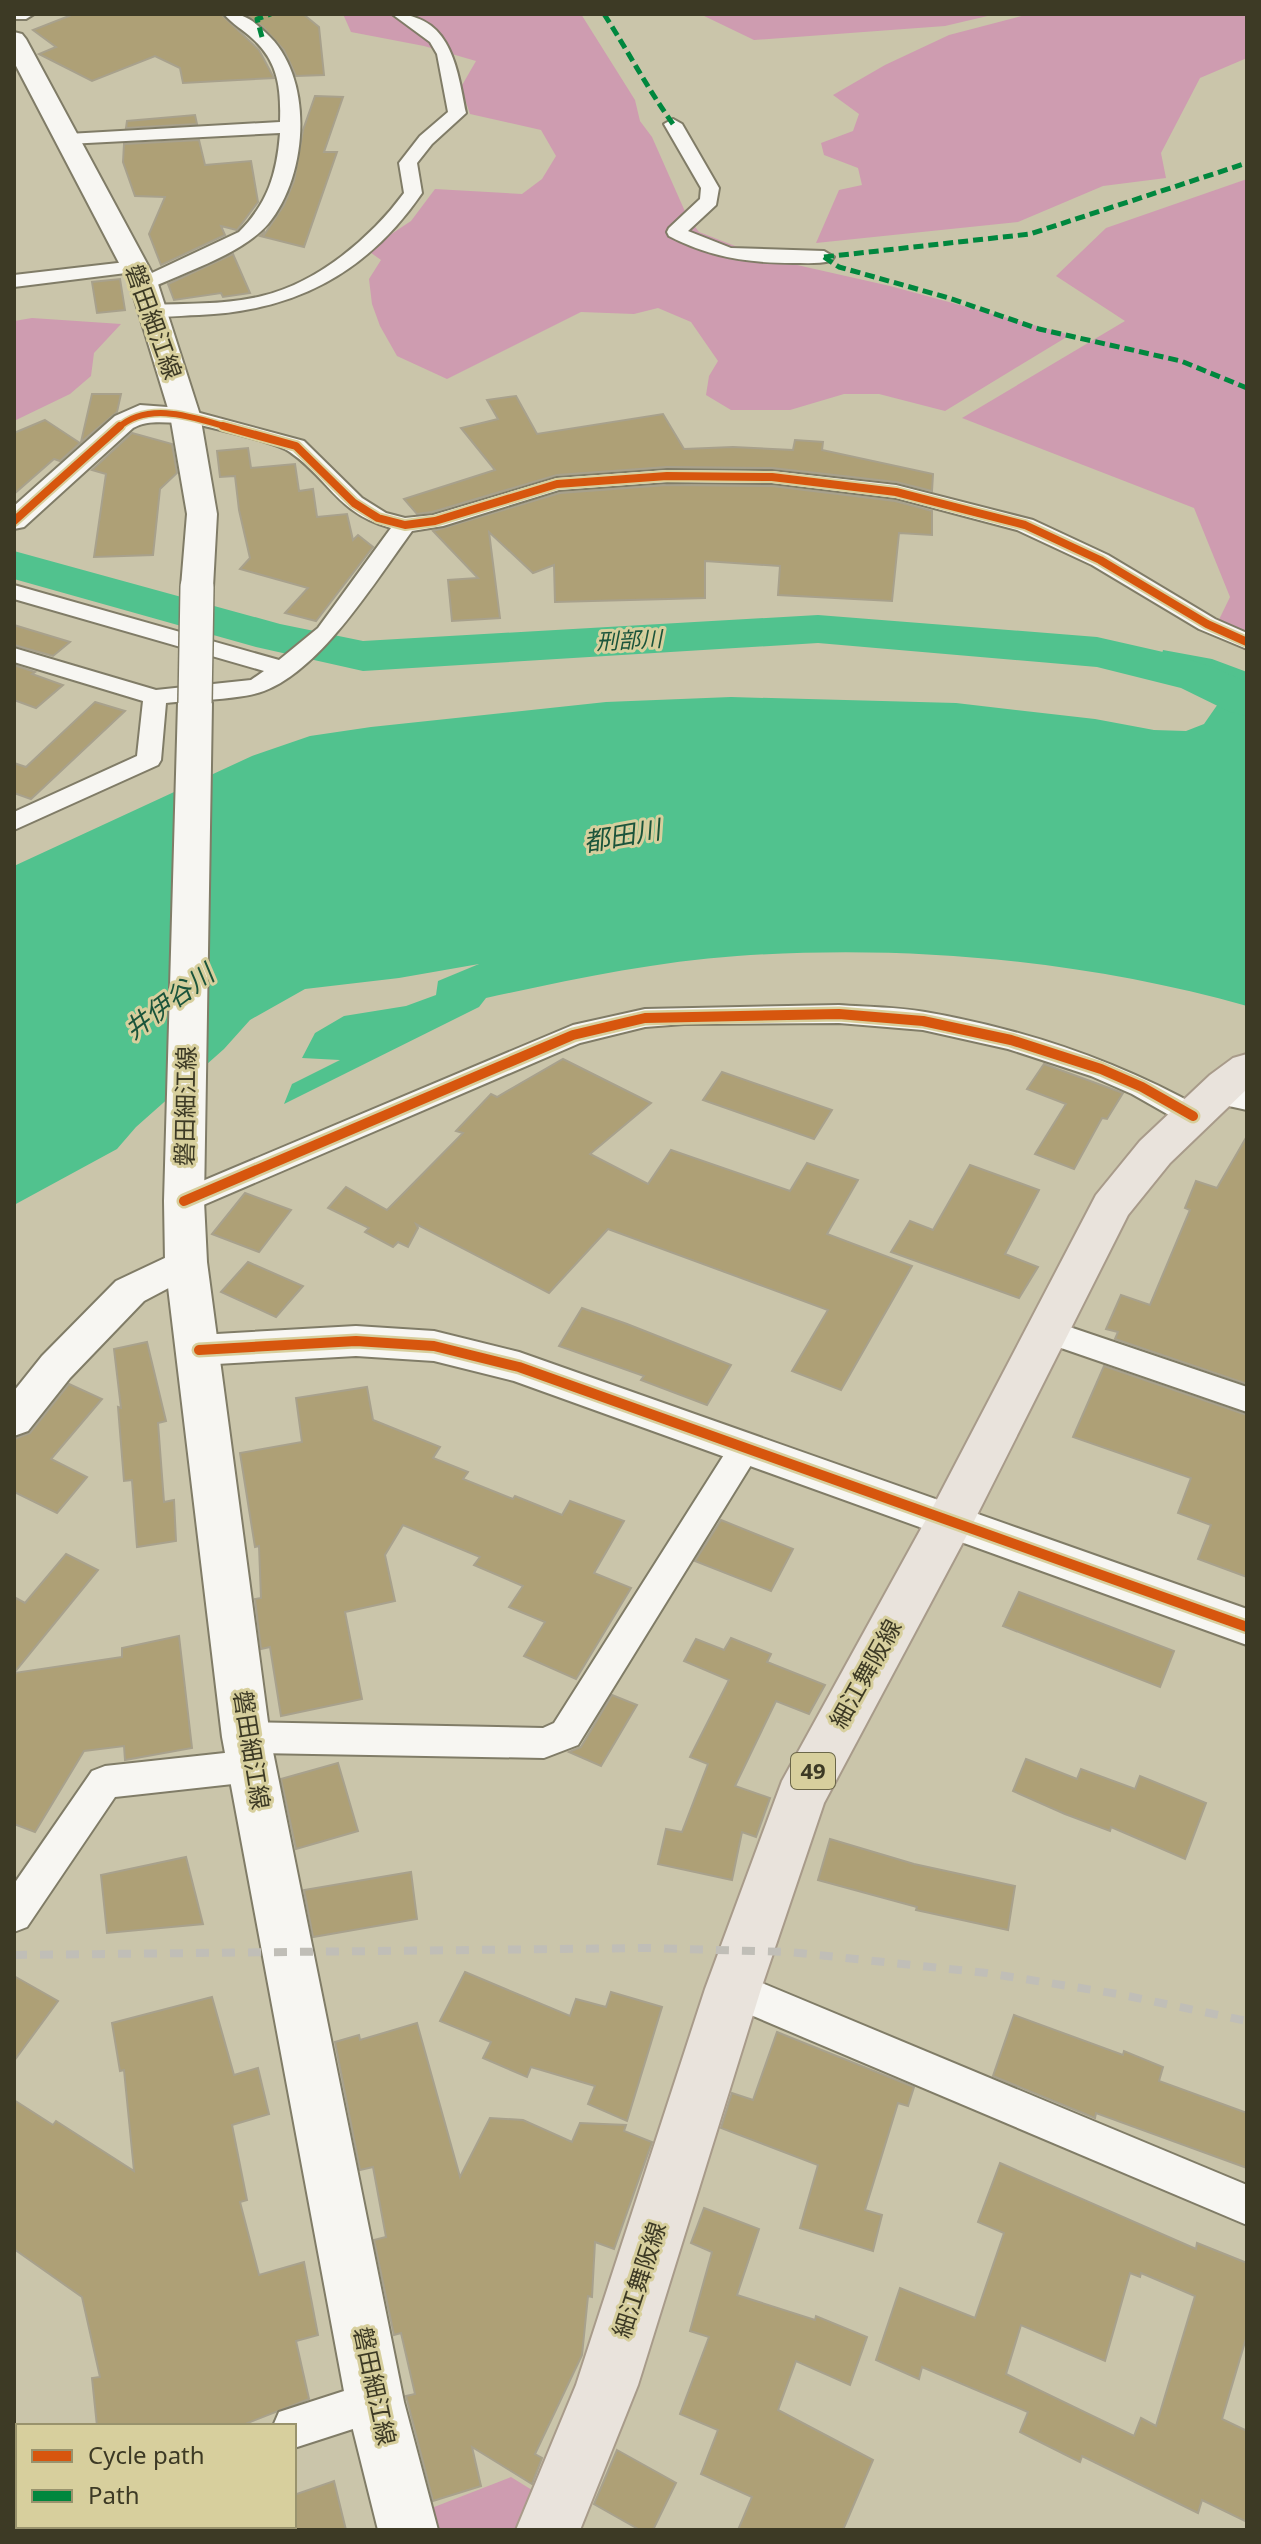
<svg xmlns="http://www.w3.org/2000/svg" width="1261" height="2544" viewBox="0 0 1261 2544" font-family="'Noto Sans','Noto Sans JP',sans-serif">
<style>
.green{fill:#ce9cb0}
.water{fill:#51c28e}
.lines{fill:none;stroke-linecap:round;stroke-linejoin:round}
.river{fill:#51c28e;fill-rule:evenodd}
.building{fill:#aea076;stroke:#a8a18c;stroke-width:2;fill-rule:evenodd}
.minor-casing{stroke:#807c67;stroke-width:4}
.tertiary-casing{stroke:#807c67;stroke-width:4}
.secondary-casing{stroke:#807c67;stroke-width:4}
.primary-casing{stroke:#a89b8a;stroke-width:4}
.minor{fill:#f7f6f2;fill-rule:evenodd}
.tertiary{fill:#f7f6f2;fill-rule:evenodd}
.secondary{fill:#f7f6f2;fill-rule:evenodd}
.primary{fill:#e9e3dc;fill-rule:evenodd}
.rail{stroke:#c0beb7;stroke-width:8;stroke-dasharray:13 13;stroke-linecap:butt}
.secondary-bridge-casing{stroke:#807c67;stroke-width:36;stroke-linecap:butt}
.secondary-bridge{stroke:#f7f6f2;stroke-width:33}
.quiet{stroke:#00873e;stroke-width:5;stroke-dasharray:10 5;stroke-linecap:butt}
.cycleway-far2-casing{stroke:#d7cf9d;stroke-width:9}
.cycleway-far1-casing{stroke:#d7cf9d;stroke-width:12}
.cycleway-casing{stroke:#d7cf9d;stroke-width:15}
.cycleway-far2{stroke:#d7560e;stroke-width:6}
.cycleway-far1{stroke:#d7560e;stroke-width:8}
.cycleway{stroke:#d7560e;stroke-width:10}
.labels{text-anchor:middle;stroke-width:6;stroke-linejoin:round;paint-order:stroke}
.far-water-label{font-size:22px;font-style:italic;fill:#1b543b;stroke:#d7cf9d}
.shield{fill:#d7cf9d;stroke:#6b6749;stroke-width:2}
.shield-label{font-size:22px;font-weight:bold;fill:#3d3a25}
.street-label{font-size:24px;fill:#3d3a25;stroke:#d7cf9d}
.water-label{font-size:26px;font-style:italic;fill:#1b543b;stroke:#d7cf9d}
</style>
<rect width="100%" height="100%" fill="#cac5aa"/>
<g class="green">
<path d="M343,14H581L635,100L640,121L652,137L687,216L699,232L766,258L890,286L1070,335L945,411L879,394H844L790,410H731L706,395L709,376L718,361L691,322L658,308L634,314L581,312L447,379L397,356L380,326L372,304L369,279L381,260L367,250L411,221L435,189L522,194L542,179L556,156L541,130L470,114L461,87L476,61L424,46L351,32Z"/>
<path d="M700,14H996L945,26L754,40Z"/>
<path d="M1029,14H1247V58L1200,78L1161,153L1166,178L1103,186L1018,222L816,243L839,190L862,185L858,168L824,155L821,143L853,131L859,114L833,95L885,65L949,35Z"/>
<path d="M1247,179V640L1213,632L1230,597L1194,508L962,418L1125,321L1056,276L1106,228Z"/>
<path d="M32,318L121,324L94,353L91,376L70,394L14,421V321Z"/>
<path d="M511,2477L540,2495L521,2530H434L429,2509Z"/>
</g>
<path class="water" d="M1163,650L1212,659L1247,672V1006C1083,960 906,944 737,956C652,962 569,980 486,998L479,1007L284,1104L292,1084L340,1060L302,1058L315,1033L344,1016L406,1006L436,995L438,981L479,964L399,978L305,989L250,1020L224,1049L136,1127L117,1149L14,1205V866L252,756L310,736L371,727L606,702L731,697L956,703L1095,719L1154,730L1186,731L1204,724L1220,701L1209,690L1156,677Z"/>
<g class="lines">
<path class="river" d="M14,551L280,624L363,641L818,615L1097,637L1172,654L1215,668L1247,682V716L1230,712L1181,688L1097,667L818,643L363,671L256,647L14,579Z"/>
</g>
<g class="building">
<path d="M74,14H221L259,50L274,78L183,83L180,68L155,56L92,81L39,54L56,47L33,30Z"/>
<path d="M245,14H303L319,27L324,75L296,76L284,50L262,26Z"/>
<path d="M315,96L343,97L324,152H337L304,247L260,236L264,232V235L284,205L294,181L303,130Z"/>
<path d="M195,115L197,124L126,128L127,121Z"/>
<path d="M199,140L205,165L251,161L258,202L237,230L221,226L225,235L161,265L149,234L165,197L135,196L123,162L124,144Z"/>
<path d="M233,254L250,293L223,297L221,293L174,300L168,284Z"/>
<path d="M120,279L125,310L97,313L92,282Z"/>
<path d="M92,394H121L117,412L81,442Z"/>
<path d="M516,396L537,434L663,414L684,449L733,447L793,450L795,440L823,442L822,450L933,474L932,491L896,482L772,468L667,467L557,475L432,512L417,514L404,499L495,470L461,428L498,419L487,400Z"/>
<path d="M45,420L80,443L60,461L54,459L14,494V433Z"/>
<path d="M132,433L172,444L177,473L160,489L153,555L94,557L106,474L92,470Z"/>
<path d="M248,448L251,468L295,464L299,491L313,489L317,517L347,514L353,540L358,535L373,547L316,621L285,613L308,588L240,569L250,558L239,510L235,476L220,477L217,451Z"/>
<path d="M667,485L772,486L895,501L932,511V535L899,533L892,601L778,595L780,566L705,561V598L555,602L554,565L533,573L489,532L500,618L452,621L448,580L478,578L433,531L560,493Z"/>
<path d="M14,625L70,642L53,656L14,645Z"/>
<path d="M14,665L35,672L32,674L63,685L36,708L14,700Z"/>
<path d="M95,702L125,711L31,799L14,793V763L26,767Z"/>
<path d="M563,1059L651,1103L590,1154L648,1184L671,1150L790,1191L807,1163L858,1180L827,1234L912,1266L841,1390L792,1371L828,1310L608,1229L549,1293L416,1224L418,1228L408,1247L398,1242L393,1247L365,1232L369,1228L328,1208L346,1187L387,1210L463,1133L456,1131L491,1094L497,1097Z"/>
<path d="M1044,1064L1123,1093L1107,1119L1102,1118L1074,1169L1035,1154L1066,1104L1027,1089Z"/>
<path d="M722,1072L832,1110L814,1139L703,1100Z"/>
<path d="M1247,1136V1384L1115,1339L1118,1332L1106,1329L1121,1295L1150,1305L1190,1210L1185,1208L1196,1181L1217,1188Z"/>
<path d="M970,1165L1039,1190L1005,1254L1038,1267L1019,1298L891,1252L910,1221L933,1230Z"/>
<path d="M245,1193L291,1210L259,1252L212,1234Z"/>
<path d="M248,1262L303,1286L276,1317L221,1292Z"/>
<path d="M582,1308L627,1324L731,1365L707,1405L641,1380L644,1376L559,1346Z"/>
<path d="M147,1342L166,1421L158,1423L164,1502L174,1500L176,1541L137,1547L132,1480L124,1481L118,1407L121,1408L114,1349Z"/>
<path d="M1104,1366L1247,1415V1577L1198,1559L1211,1525L1178,1513L1191,1478L1073,1437Z"/>
<path d="M69,1384L102,1399L51,1459L87,1477L57,1513L14,1492V1439L30,1433Z"/>
<path d="M367,1387L373,1420L440,1447L433,1458L468,1472L463,1479L513,1499L515,1496L562,1515L570,1501L624,1521L594,1573L631,1588L576,1679L524,1656L545,1622L509,1607L523,1586L474,1565L480,1557L403,1525L385,1555L395,1601L345,1612L362,1699L281,1716L270,1647L261,1649L255,1599L261,1598L259,1546L255,1547L240,1453L302,1442L296,1398Z"/>
<path d="M721,1520L793,1549L771,1591L695,1561Z"/>
<path d="M66,1554L98,1570L14,1673V1597L25,1603Z"/>
<path d="M1019,1592L1174,1651L1160,1687L1003,1626Z"/>
<path d="M179,1636L192,1748L125,1760L124,1746L84,1751L35,1832L14,1824V1673L122,1657V1648Z"/>
<path d="M731,1638L771,1654L767,1662L825,1685L809,1714L776,1701L735,1786L770,1798L756,1837L742,1832L732,1880L658,1864L666,1829L682,1832L708,1764L690,1757L729,1680L684,1661L696,1639L724,1650Z"/>
<path d="M612,1695L637,1705L601,1766L569,1752L581,1747Z"/>
<path d="M1026,1759L1077,1779L1081,1769L1135,1789L1140,1776L1206,1803L1185,1859L1111,1827L1110,1831L1065,1814L1013,1791Z"/>
<path d="M338,1763L358,1831L296,1849L281,1779Z"/>
<path d="M830,1839L914,1864L1015,1886L1008,1930L916,1910L917,1907L818,1880Z"/>
<path d="M186,1857L203,1924L107,1933L101,1875Z"/>
<path d="M411,1872L417,1919L313,1937L304,1890Z"/>
<path d="M465,1972L570,2016L576,1999L606,2007L611,1992L662,2007L627,2121L588,2104L595,2086L531,2067L527,2077L483,2058L491,2042L440,2021Z"/>
<path d="M14,1976L58,2001L14,2061Z"/>
<path d="M212,1997L234,2075L258,2068L269,2114L232,2125L247,2200L240,2202L259,2275L304,2262L318,2335L296,2341L309,2399L240,2426H97L92,2378L100,2377L82,2297L14,2249V2100L53,2125L56,2121L134,2171L124,2070L120,2071L112,2023Z"/>
<path d="M1014,2015L1123,2055L1124,2051L1163,2067L1159,2081L1247,2113V2168L1096,2113L1095,2118L993,2076Z"/>
<path d="M417,2023L460,2177L490,2118L523,2120L572,2142L580,2123L626,2125L624,2131L652,2142L614,2249L595,2242L592,2297L588,2296L582,2355L535,2454L542,2458L532,2484L472,2447L481,2486L433,2501L406,2396L415,2394L401,2333L394,2335L374,2240L386,2237L373,2167L360,2170L335,2042L359,2035L360,2040Z"/>
<path d="M777,2032L914,2087L908,2106L898,2103L865,2210L882,2215L873,2251L800,2228L818,2165L721,2128L732,2093L753,2100Z"/>
<path d="M1000,2163L1196,2249L1197,2243L1247,2263V2335L1222,2419L1247,2431V2522L1202,2500L1198,2513L1082,2456L1080,2462L1020,2432L1028,2412L922,2367L919,2379L876,2360L900,2288L975,2318L1004,2233L978,2222ZM1130,2273L1140,2277L1141,2273L1195,2296L1156,2426L1141,2418L1134,2436L1006,2374L1021,2325L1105,2361Z"/>
<path d="M704,2208L759,2229L737,2295L815,2320L816,2316L867,2337L850,2385L796,2361L778,2410L873,2460L843,2530H738L752,2497L701,2474L718,2430L680,2414L709,2337L690,2331L712,2252L691,2243Z"/>
<path d="M617,2450L676,2483L653,2530H640L594,2504Z"/>
<path d="M334,2481L346,2530H294V2495Z"/>
</g>
<g class="lines">
<g class="minor-casing">
<g id="minor">
<path d="M14,14H34L26,19H14Z"/>
<path d="M224,14C245,14 250,18 266,33C315,77 308,176 268,224C242,254 187,271 151,288H137L134,284L137,280L239,232C268,203 277,173 280,133L68,144L59,139L68,134L280,122C281,90 279,62 253,39C244,30 232,24 224,14Z"/>
<path d="M392,14C451,14 457,67 466,113L432,144L417,163L422,193C367,273 295,311 199,315C182,315 161,319 144,315L141,311L144,307L151,305C187,303 226,305 262,296C317,283 371,238 404,193L399,163L420,136L448,112L437,54L430,42Z"/>
<path d="M673,119L682,124L719,188L716,205L688,231L731,248L824,251L834,257L831,261C819,264 805,263 793,263C748,263 709,257 669,236L667,232L669,228L700,199L701,188L664,124Z"/>
<path d="M135,261L145,267L142,271L14,287V275Z"/>
<path d="M185,409L304,441L362,498L386,513L405,518L433,515L557,478L667,470L772,471L896,485L1033,520L1108,555L1215,619L1247,633V649L1199,629L1092,565L1017,530L896,498L772,483L667,482L559,490L443,526L412,531C376,580 322,669 264,691C241,700 192,700 166,703L161,760L158,765L14,830V812L137,756L143,701L14,662V648L156,690L251,680L264,671L14,599V585L279,660L318,628L391,528C338,514 330,480 290,452C275,441 200,426 178,419L175,415L178,411Z"/>
<path d="M839,1005C867,1007 897,1007 925,1012C1023,1029 1116,1060 1203,1109L1207,1116L1203,1123L1193,1126L1183,1123L1132,1094L1091,1076L1008,1049L923,1030L839,1023L684,1024L645,1027L580,1043L194,1209L184,1212L174,1209L169,1201L174,1193L573,1025L645,1009Z"/>
<path d="M1216,1084L1247,1090V1110L1206,1101L1202,1094L1206,1087Z"/>
<path d="M1046,1319L1247,1387V1412L1035,1339L1031,1331L1035,1323Z"/>
<path d="M745,1435L756,1439L761,1448L756,1457L578,1745L544,1758L257,1753L263,1755L269,1766L263,1777L251,1782L115,1797L27,1927L14,1932V1884L92,1771L105,1766L243,1751L234,1748L229,1737L234,1726L246,1722L543,1728L554,1723L734,1439Z"/>
<path d="M733,1971L1247,2185V2225L720,2002L714,1989L720,1976Z"/>
<path d="M375,2381L390,2387L396,2402L390,2417L294,2448V2426H273L279,2412Z"/>
<path d="M18,2485V2526H25L14,2530V2487Z"/>
</g>
</g>
<g class="tertiary-casing">
<g id="tertiary">
<path d="M140,405L194,409L198,415L194,421C173,426 153,417 133,428L24,527L14,529V506L115,416Z"/>
<path d="M186,1248L199,1252L205,1262L199,1272L144,1301L70,1378L28,1431L14,1436V1391L42,1356L116,1281Z"/>
<path d="M356,1326L434,1331L519,1352L1247,1609V1645L514,1381L434,1361L356,1356L199,1365L185,1361L179,1350L185,1339L199,1335Z"/>
</g>
</g>
<g class="secondary-casing">
<g id="secondary">
<path d="M14,32L22,34L26,39L158,284L200,415L217,514L213,587L208,594L197,597L186,594L181,587L187,514L170,415L130,284L14,62Z"/>
<path d="M195,693L207,696L212,703L204,1201L207,1262L270,1737L404,2402L438,2530H378L346,2402L222,1737L165,1262L164,1201L178,703L183,696Z"/>
</g>
</g>
<g class="primary-casing">
<path id="primary" d="M1247,1054V1089L1170,1163L1128,1215L968,1533L824,1803L761,1989L638,2385L580,2530H516L576,2385L705,1989L782,1781L934,1505L1096,1195L1140,1141L1210,1075L1233,1058Z"/>
</g>
<use href="#minor" class="minor"/>
<use href="#tertiary" class="tertiary"/>
<use href="#secondary" class="secondary"/>
<use href="#primary" class="primary"/>
<path class="rail" d="M14,1955L649,1948L790,1952L987,1973L1118,1994L1247,2021"/>
<g class="secondary-bridge-casing">
<path id="secondary-bridge" d="M195,703L197,587"/>
</g>
<use href="#secondary-bridge" class="secondary-bridge"/>
<g class="quiet">
<path d="M604,14C628,51 647,88 673,124"/>
<path d="M262,37L257,19L271,14"/>
<path d="M824,257L839,267L949,298L1039,329L1181,361L1247,388"/>
<path d="M824,257L1030,234L1247,163"/>
</g>
<g class="cycleway-far2-casing">
<path id="cycleway-far2" d="M118,428C149,400 195,418 231,428"/>
</g>
<g class="cycleway-far1-casing">
<g id="cycleway-far1">
<path d="M223,426L296,446L354,503L378,518L405,525L435,521L557,484L667,476L772,477L896,492L1025,525L1100,560L1207,624L1247,642"/>
<path d="M14,521L120,426"/>
</g>
</g>
<g class="cycleway-casing">
<g id="cycleway">
<path d="M184,1201L573,1035L645,1018L839,1014L923,1021L1011,1040L1101,1069L1142,1087L1193,1116"/>
<path d="M199,1350L356,1341L434,1346L519,1367L1247,1627"/>
</g>
</g>
<use href="#cycleway-far2" class="cycleway-far2"/>
<use href="#cycleway-far1" class="cycleway-far1"/>
<use href="#cycleway" class="cycleway"/>
</g>
<g class="labels">
<g class="far-water-label">
<text transform="translate(629 640) rotate(-3)" y="8">刑部川</text>
</g>
<rect class="shield" x="791" y="1753" width="44" height="36" rx="6"/>
<g class="shield-label">
<text x="813" y="1779">49</text>
</g>
<g class="street-label">
<text transform="translate(153 322) rotate(70)" y="8">磐田細江線</text>
<text transform="translate(186 1106) rotate(-89)" y="8">磐田細江線</text>
<text transform="translate(866 1674) rotate(-61)" y="8">細江舞阪線</text>
<text transform="translate(251 1750) rotate(81)" y="8">磐田細江線</text>
<text transform="translate(640 2280) rotate(-72)" y="8">細江舞阪線</text>
<text transform="translate(374 2386) rotate(78)" y="8">磐田細江線</text>
</g>
<g class="water-label">
<text transform="translate(622 836) rotate(-10)" y="9">都田川</text>
<text transform="translate(169 1002) rotate(-37)" y="9">井伊谷川</text>
</g>
</g>
<rect width="1261" height="2544" fill="none" stroke="#3d3a25" stroke-width="32"/>
<rect x="16" y="2424" width="280" height="104" fill="#d7cf9d" stroke="#99936d" stroke-width="2"/>
<rect x="32" y="2450" width="40" height="12" fill="#d7560e" stroke="#99936d" stroke-width="2"/>
<text x="88" y="2464" font-size="24" fill="#3d3a25">Cycle path</text>
<rect x="32" y="2490" width="40" height="12" fill="#00873e" stroke="#99936d" stroke-width="2"/>
<text x="88" y="2504" font-size="24" fill="#3d3a25">Path</text>
</svg>
